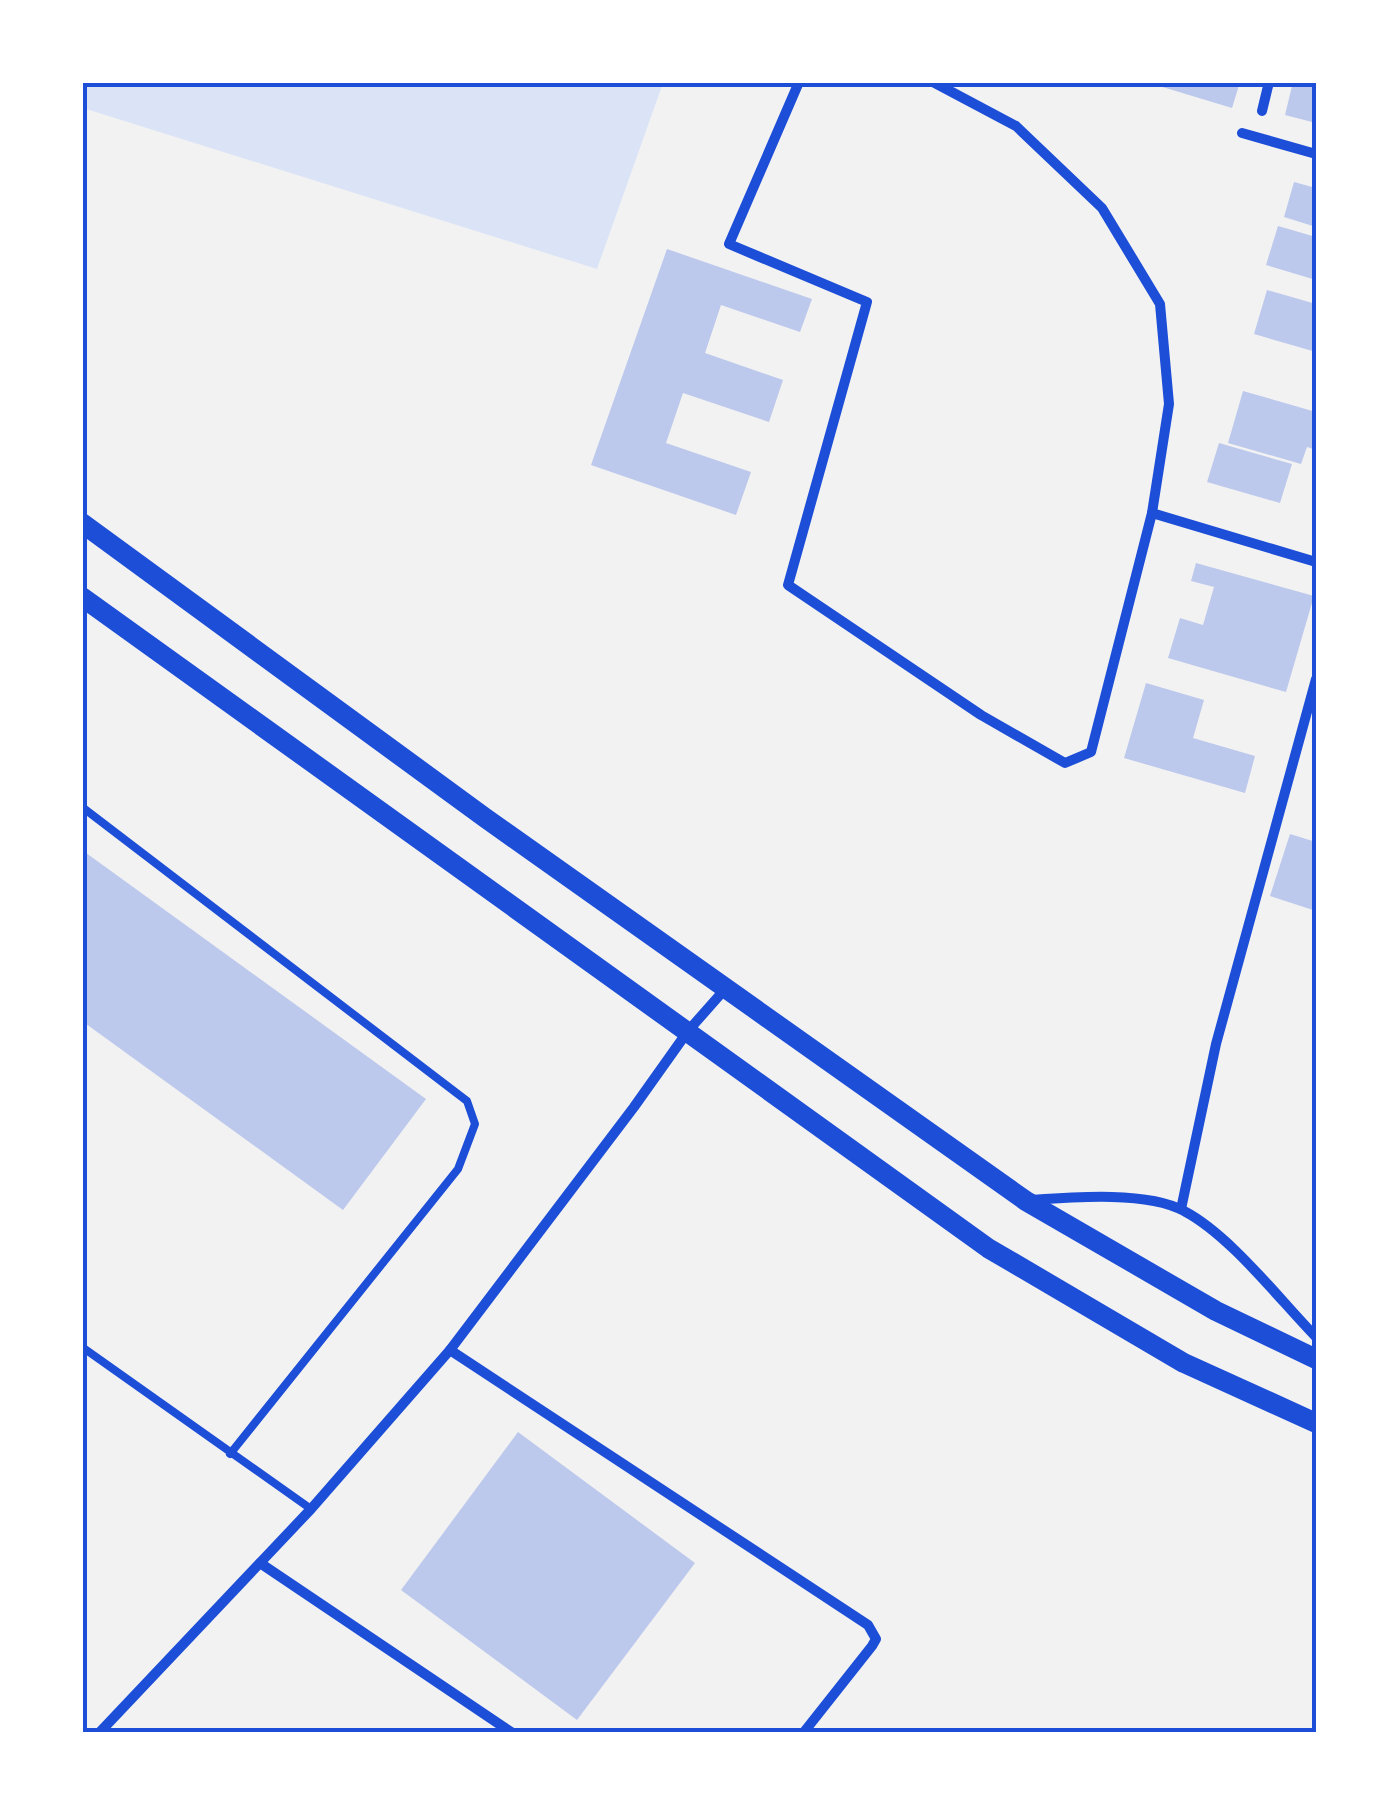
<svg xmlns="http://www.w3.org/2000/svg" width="1399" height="1815" viewBox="0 0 1399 1815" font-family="Raleway,sans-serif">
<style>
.green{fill:#dbe4f7}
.building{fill:#bdc9ec}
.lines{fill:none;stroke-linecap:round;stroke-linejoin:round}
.service{stroke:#1d4ed8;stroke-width:8}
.minor{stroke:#1d4ed8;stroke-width:10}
.secondary{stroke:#1d4ed8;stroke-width:20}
.neatline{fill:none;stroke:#1d4ed8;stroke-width:4}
</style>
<rect width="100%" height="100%" fill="#f2f2f2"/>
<path class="green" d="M83,82H663V83L597,269L83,108Z"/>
<g class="building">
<path d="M1146,82H1240L1232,108Z"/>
<path d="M1293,82H1316V123L1285,115Z"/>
<path d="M1294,182L1316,188V227L1284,217Z"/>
<path d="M1278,226L1316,237V280L1266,265Z"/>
<path d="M667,249L812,299L800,332L721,305L705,353L783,380L769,422L683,393L666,443L751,472L736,515L591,465Z"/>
<path d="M1267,290L1316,304V352L1254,334Z"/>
<path d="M1243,391L1316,412V450L1307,447L1301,464L1228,443Z"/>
<path d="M1219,443L1292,464L1280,503L1207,482Z"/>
<path d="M1196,563L1314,596L1286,692L1168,658L1180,618L1203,625L1214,587L1191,581Z"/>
<path d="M1146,683L1204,700L1193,738L1255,756L1245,793L1124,758Z"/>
<path d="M1290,834L1316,842V911L1270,896Z"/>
<path d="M82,850L426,1099L343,1210L82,1021Z"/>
<path d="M518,1432L695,1563L577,1720L401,1590Z"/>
</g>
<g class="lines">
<g class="service">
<path d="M82,807L467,1101L475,1124L458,1169L230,1454"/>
<path d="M82,1347L311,1509"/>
</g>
<g class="minor">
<path d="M799,82L729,244L867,302L788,585L981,715L1065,763L1091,752L1152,513L1169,404L1160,304L1102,208L1016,126L933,82"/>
<path d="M1262,111L1269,82"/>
<path d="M1242,133L1316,154"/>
<path d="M1152,513L1316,562"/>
<path d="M1032,1200C1073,1197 1148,1191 1184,1211C1230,1235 1279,1299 1316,1337"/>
<path d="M1181,1209L1216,1044L1316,679"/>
<path d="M450,1350L868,1625L876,1639L872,1646L804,1732"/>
<path d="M260,1563L511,1732"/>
<path d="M100,1732L311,1509L450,1350L634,1107L688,1031L726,988"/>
</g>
<g class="secondary">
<path d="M82,523L484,817L1026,1201L1216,1311L1316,1359"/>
<path d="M82,597L988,1248L1184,1363L1316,1423"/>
</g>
</g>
<rect width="1399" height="1815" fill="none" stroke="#ffffff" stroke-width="170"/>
<rect x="85" y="85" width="1229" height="1645" class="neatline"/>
</svg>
